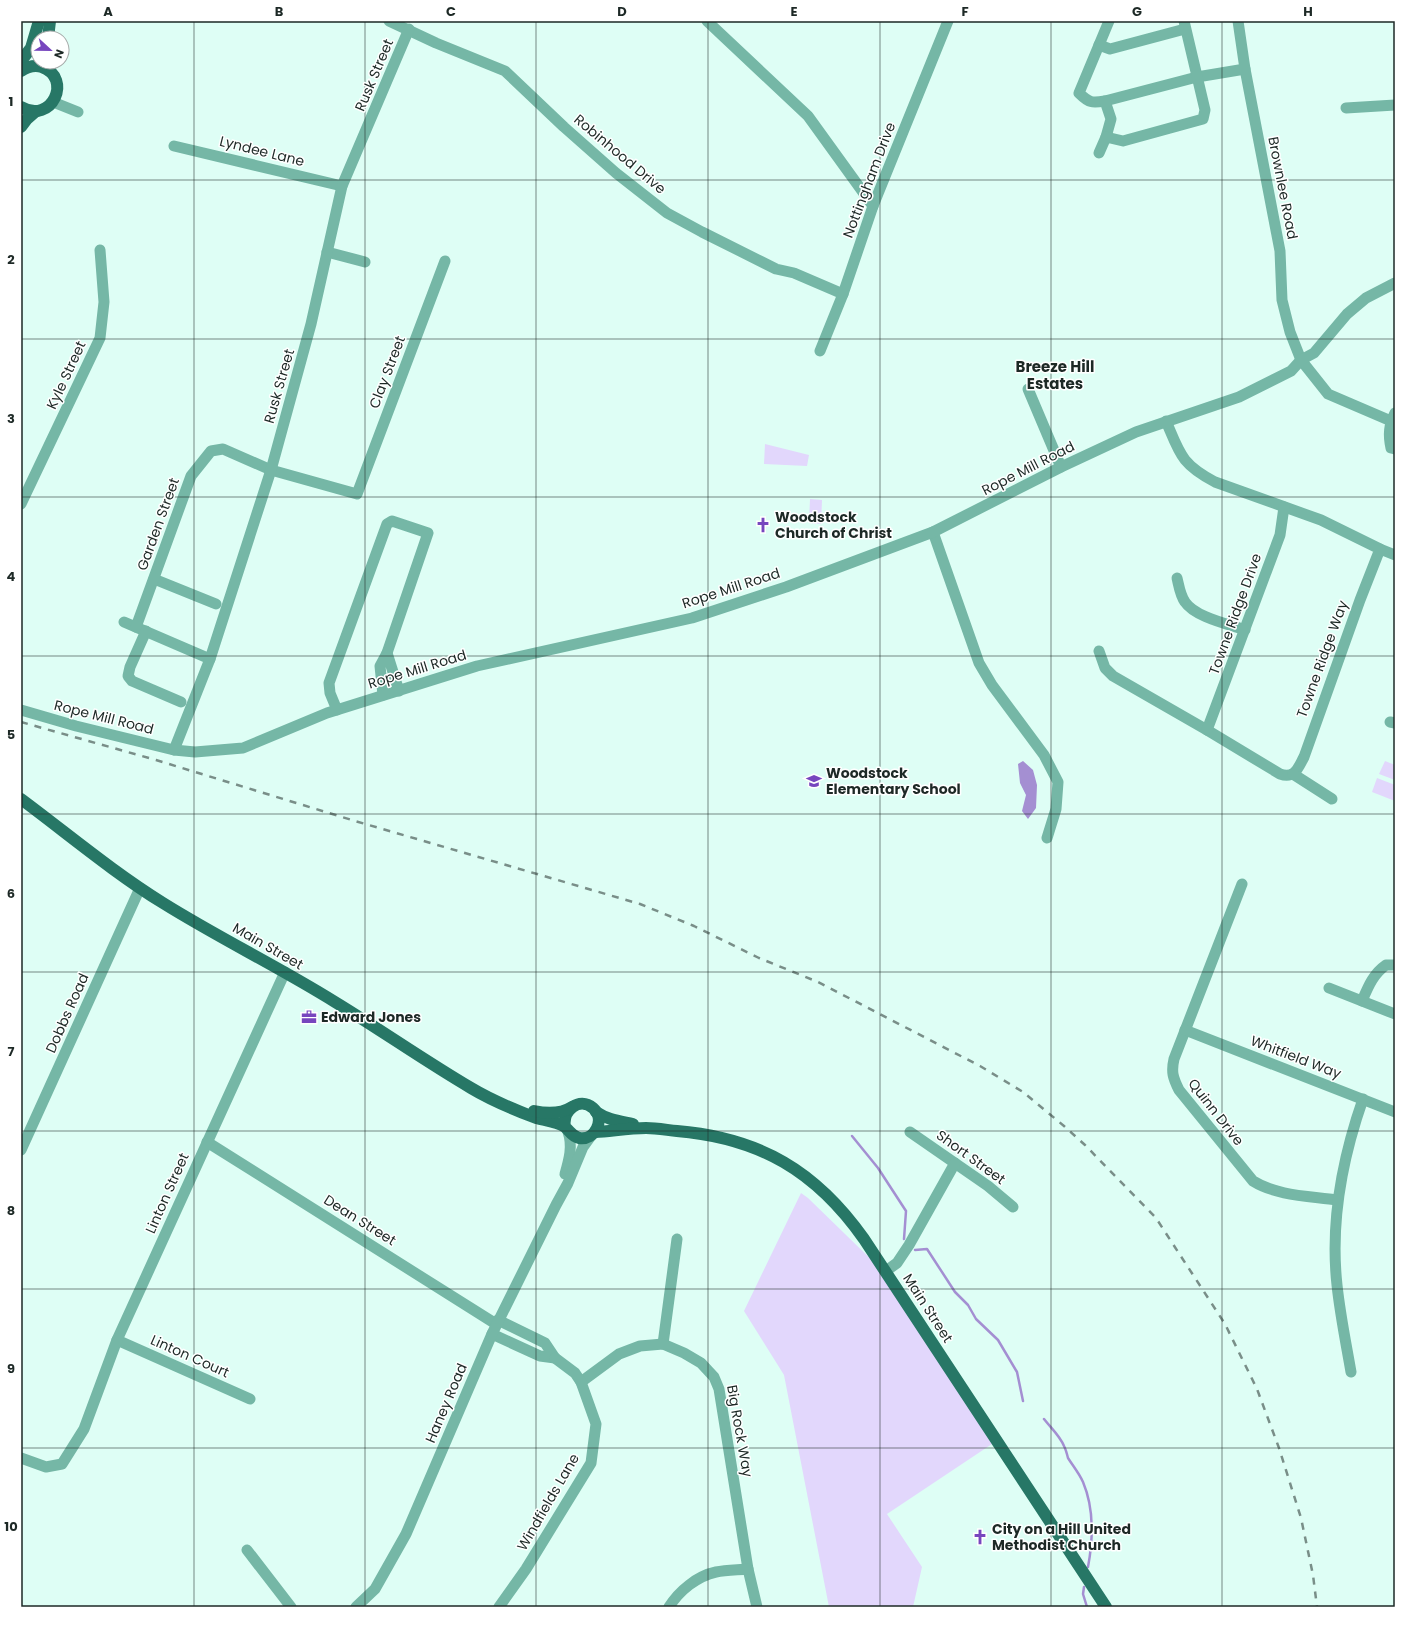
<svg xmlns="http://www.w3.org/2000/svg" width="1416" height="1628" viewBox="0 0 1416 1628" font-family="Poppins,sans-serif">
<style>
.green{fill:#e2d7fc}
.water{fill:#a48fd2}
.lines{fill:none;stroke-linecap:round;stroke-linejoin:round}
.stream{stroke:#a48fd2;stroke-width:2.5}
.minor{stroke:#75b7a6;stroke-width:11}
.major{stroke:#277766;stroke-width:12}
.rail{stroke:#798e88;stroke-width:2.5;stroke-dasharray:7 7;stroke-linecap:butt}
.grid{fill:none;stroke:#1d2926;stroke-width:1;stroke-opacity:0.55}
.labels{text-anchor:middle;stroke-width:3;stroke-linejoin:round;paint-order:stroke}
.street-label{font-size:14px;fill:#1d2926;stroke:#fff}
.poi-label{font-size:14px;font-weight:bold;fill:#1d2926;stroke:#fff;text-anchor:start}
.neighbourhood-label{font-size:15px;font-weight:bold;fill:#1d2926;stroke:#fff}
.neatline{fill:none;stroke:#1d2926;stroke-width:1.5}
.grid-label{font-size:13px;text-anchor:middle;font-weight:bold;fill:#1d2926}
</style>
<rect width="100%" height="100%" fill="#defef5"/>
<g class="green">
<path d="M765,444L809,455L807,466L764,464Z"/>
<path d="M810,499L822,500L821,524L809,523Z"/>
<path d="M1385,761L1395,765V780L1379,774Z"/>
<path d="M1377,778L1395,785V801L1372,792Z"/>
<path d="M801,1193L808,1198L882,1270L995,1442L887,1514L922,1567L913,1607H829L784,1375L744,1311Z"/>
</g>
<path class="water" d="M1023,761L1033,770L1037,785L1036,808L1028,819L1022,811L1026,795L1020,783L1018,764Z"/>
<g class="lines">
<g class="stream">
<path d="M852,1136L878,1168L906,1211L904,1239"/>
<path d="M915,1250L927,1249L955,1292L968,1305L976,1319L998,1340L1017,1372L1023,1401"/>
<path d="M1044,1419C1051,1428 1060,1436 1064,1446C1066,1450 1067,1454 1068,1458C1073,1466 1079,1473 1083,1482C1094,1508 1093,1540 1088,1567"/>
<path d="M1084,1587L1083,1594L1087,1607"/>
</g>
<g class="minor">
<path d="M389,21L436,43L505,71L564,127L616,173L667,213L702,232L776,269L794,273L843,294"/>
<path d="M707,21L808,116L873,206"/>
<path d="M1109,21L1079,93C1089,103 1092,103 1105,101L1197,77L1245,69"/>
<path d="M1238,21L1245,69L1280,251L1282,300L1290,332L1301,360L1328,394L1391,421"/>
<path d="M1099,45L1110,49L1185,29"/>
<path d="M1105,101L1111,119L1106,137"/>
<path d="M53,102L78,112"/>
<path d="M1346,108L1395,105"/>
<path d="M174,146L342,186"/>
<path d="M1099,153L1106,137L1123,141L1203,119L1205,110L1184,21"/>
<path d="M327,252L365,262"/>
<path d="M820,351L843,294L873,206L948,21"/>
<path d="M1028,389L1061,467"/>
<path d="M1395,413C1389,425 1388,434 1391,448L1395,449"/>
<path d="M21,504L100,338L104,302L100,250"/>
<path d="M933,532L979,663L992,685L1044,755L1058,782L1056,809L1047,838"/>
<path d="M1380,549L1395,555"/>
<path d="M1177,578C1179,586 1180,595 1185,602C1195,617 1228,624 1245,630"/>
<path d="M154,579L216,604"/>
<path d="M124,622L210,659"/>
<path d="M136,627L191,476L211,451L223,449L271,470L357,494L445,261"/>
<path d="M146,631L130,667L128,676L132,681L181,702"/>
<path d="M1099,651L1105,668L1113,676L1207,730L1280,774C1295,779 1298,768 1304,757L1360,600L1380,549L1321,520L1215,482C1181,464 1180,454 1166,421"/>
<path d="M383,695L380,666L387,653L399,691"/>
<path d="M21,710L76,726L174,750L195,752L243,748L327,713L477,666L692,618L786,587L933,532L1061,467L1136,432L1239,397L1291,371L1301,360L1314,353L1347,314L1366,298L1395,283"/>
<path d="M337,710L330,693L329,683L387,524L392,521L428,533L387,653"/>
<path d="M1390,722L1395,723"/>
<path d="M1207,730L1280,535L1284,507"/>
<path d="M174,750L210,659L271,470L311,324L342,186L409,29"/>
<path d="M1293,774L1332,799"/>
<path d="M1242,884L1174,1059C1171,1072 1173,1078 1179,1090L1253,1181C1277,1196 1310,1196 1337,1200"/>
<path d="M1329,988L1395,1014"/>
<path d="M1362,1001C1368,987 1373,974 1386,965H1395"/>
<path d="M1185,1030L1395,1112"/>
<path d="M910,1132L988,1186L1013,1207"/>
<path d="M207,1142L496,1324"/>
<path d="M21,1150L140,888"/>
<path d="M565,1174C569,1160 573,1146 568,1132"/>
<path d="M886,1271L897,1263L909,1245L955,1163"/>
<path d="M492,1334L540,1356L555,1358L545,1343L498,1320"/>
<path d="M117,1340L250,1399"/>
<path d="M663,1344L677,1239"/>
<path d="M1351,1372C1346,1343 1340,1314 1337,1285C1330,1221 1342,1159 1363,1099"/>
<path d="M581,1382L619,1354L640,1346L663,1344L684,1353L701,1363L714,1377L719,1389L748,1569L757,1607"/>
<path d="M21,1458L46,1467L62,1464L84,1429L117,1340L285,972"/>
<path d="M247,1550L291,1607"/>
<path d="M356,1607L375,1589L406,1534L492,1334L556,1205L568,1183L583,1147L591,1136"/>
<path d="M499,1607L526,1569L591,1463L596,1424L581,1382L575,1373L555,1358"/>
<path d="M669,1607C679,1591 697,1576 716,1572C726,1570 738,1570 748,1569"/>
</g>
<g class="major">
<path d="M48,38L50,21"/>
<path d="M21,61L31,48L39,21"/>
<path d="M21,71C27,67 35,65 42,67C73,78 52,125 21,107"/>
<path d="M21,127L27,119L35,112"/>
<path d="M21,799C68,834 113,872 163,903C219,938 279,967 335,1002C381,1030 425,1061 471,1088C491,1100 515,1110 536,1118C543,1120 559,1122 565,1127C570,1131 571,1136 579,1138C595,1141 606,1119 593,1108C579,1096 562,1111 565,1127"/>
<path d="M534,1111C548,1114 561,1114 572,1107"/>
<path d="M596,1112C608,1120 619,1121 633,1124"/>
<path d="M595,1132C612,1131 629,1128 646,1128C656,1128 667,1130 677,1131C760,1138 816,1171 864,1239L1106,1607"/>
</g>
<path class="rail" d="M21,722L156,760L355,821L640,904L694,926L759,958L818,982L980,1066L1023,1092L1064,1126L1085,1145L1156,1218L1225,1324L1257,1389L1279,1448L1301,1518L1313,1575L1317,1607"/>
</g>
<path class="grid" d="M194,21V1607M365,21V1607M536,21V1607M708,21V1607M880,21V1607M1051,21V1607M1222,21V1607M21,180H1395M21,339H1395M21,497H1395M21,656H1395M21,814H1395M21,972H1395M21,1131H1395M21,1289H1395M21,1448H1395"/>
<defs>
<g id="church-bare" transform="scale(1.2)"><path d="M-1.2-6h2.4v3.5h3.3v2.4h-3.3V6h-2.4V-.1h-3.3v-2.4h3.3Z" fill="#7746be" stroke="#fff" stroke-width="2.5" paint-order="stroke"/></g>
<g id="school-bare" transform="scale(1.2)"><path d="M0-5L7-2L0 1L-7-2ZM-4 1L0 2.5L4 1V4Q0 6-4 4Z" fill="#7746be" stroke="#fff" stroke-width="2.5" paint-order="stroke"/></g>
<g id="office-bare" transform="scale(1.2)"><path d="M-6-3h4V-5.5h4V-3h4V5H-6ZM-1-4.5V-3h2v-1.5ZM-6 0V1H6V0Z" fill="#7746be" stroke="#fff" stroke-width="2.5" paint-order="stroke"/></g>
</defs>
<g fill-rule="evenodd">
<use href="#church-bare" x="763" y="525"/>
<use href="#school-bare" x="814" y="781"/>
<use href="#office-bare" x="309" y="1017"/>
<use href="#church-bare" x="980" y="1537"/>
</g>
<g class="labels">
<g class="street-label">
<text transform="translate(374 75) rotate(-67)" y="5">Rusk Street</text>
<text transform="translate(262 151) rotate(14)" y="5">Lyndee Lane</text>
<text transform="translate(620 154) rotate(40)" y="5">Robinhood Drive</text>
<text transform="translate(869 180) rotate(-69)" y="5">Nottingham Drive</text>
<text transform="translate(1283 188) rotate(79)" y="5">Brownlee Road</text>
<text transform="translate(387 372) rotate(-69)" y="5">Clay Street</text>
<text transform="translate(66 375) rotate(-65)" y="5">Kyle Street</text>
<text transform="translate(279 386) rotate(-74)" y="5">Rusk Street</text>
<text transform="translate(1028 468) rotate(-27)" y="5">Rope Mill Road</text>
<text transform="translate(158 524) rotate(-70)" y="5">Garden Street</text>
<text transform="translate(731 588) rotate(-18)" y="5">Rope Mill Road</text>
<text transform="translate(1235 614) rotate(-70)" y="5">Towne Ridge Drive</text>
<text transform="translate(1322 659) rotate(-70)" y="5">Towne Ridge Way</text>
<text transform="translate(417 669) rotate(-17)" y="5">Rope Mill Road</text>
<text transform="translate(104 717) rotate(14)" y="5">Rope Mill Road</text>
<text transform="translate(268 946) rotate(30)" y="5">Main Street</text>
<text transform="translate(67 1013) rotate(-66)" y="5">Dobbs Road</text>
<text transform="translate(1296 1057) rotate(21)" y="5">Whitfield Way</text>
<text transform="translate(1216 1112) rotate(52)" y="5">Quinn Drive</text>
<text transform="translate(971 1157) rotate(36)" y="5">Short Street</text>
<text transform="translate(167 1193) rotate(-66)" y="5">Linton Street</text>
<text transform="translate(360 1220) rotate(32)" y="5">Dean Street</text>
<text transform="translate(928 1308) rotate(57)" y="5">Main Street</text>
<text transform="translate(190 1356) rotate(24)" y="5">Linton Court</text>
<text transform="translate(446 1403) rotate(-67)" y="5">Haney Road</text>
<text transform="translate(740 1431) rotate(80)" y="5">Big Rock Way</text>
<text transform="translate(548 1502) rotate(-60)" y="5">Windfields Lane</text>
</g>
<g class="poi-label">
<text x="775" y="522">Woodstock<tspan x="775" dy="16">Church of Christ</tspan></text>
<text x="826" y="778">Woodstock<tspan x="826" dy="16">Elementary School</tspan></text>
<text x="321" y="1022">Edward Jones</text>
<text x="992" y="1534">City on a Hill United<tspan x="992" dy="16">Methodist Church</tspan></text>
</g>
<g class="neighbourhood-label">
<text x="1055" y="372">Breeze Hill<tspan x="1055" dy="17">Estates</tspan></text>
</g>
</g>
<rect width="1416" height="1628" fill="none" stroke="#ffffff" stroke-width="44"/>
<g transform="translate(50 50) rotate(112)"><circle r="19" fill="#ffffff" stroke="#a5a9a8"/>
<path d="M0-3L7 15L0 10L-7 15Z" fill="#7746be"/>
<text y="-6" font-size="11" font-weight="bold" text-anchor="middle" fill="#1d2926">N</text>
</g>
<rect x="22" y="22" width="1372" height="1584" class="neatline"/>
<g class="grid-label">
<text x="108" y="16">A</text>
<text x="279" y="16">B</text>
<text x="451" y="16">C</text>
<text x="622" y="16">D</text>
<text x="794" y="16">E</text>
<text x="965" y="16">F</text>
<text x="1137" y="16">G</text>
<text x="1308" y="16">H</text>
<text x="11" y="106">1</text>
<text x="11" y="264">2</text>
<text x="11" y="423">3</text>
<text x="11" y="581">4</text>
<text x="11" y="739">5</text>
<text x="11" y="898">6</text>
<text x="11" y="1056">7</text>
<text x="11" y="1215">8</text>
<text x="11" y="1373">9</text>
<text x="11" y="1531">10</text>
</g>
</svg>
